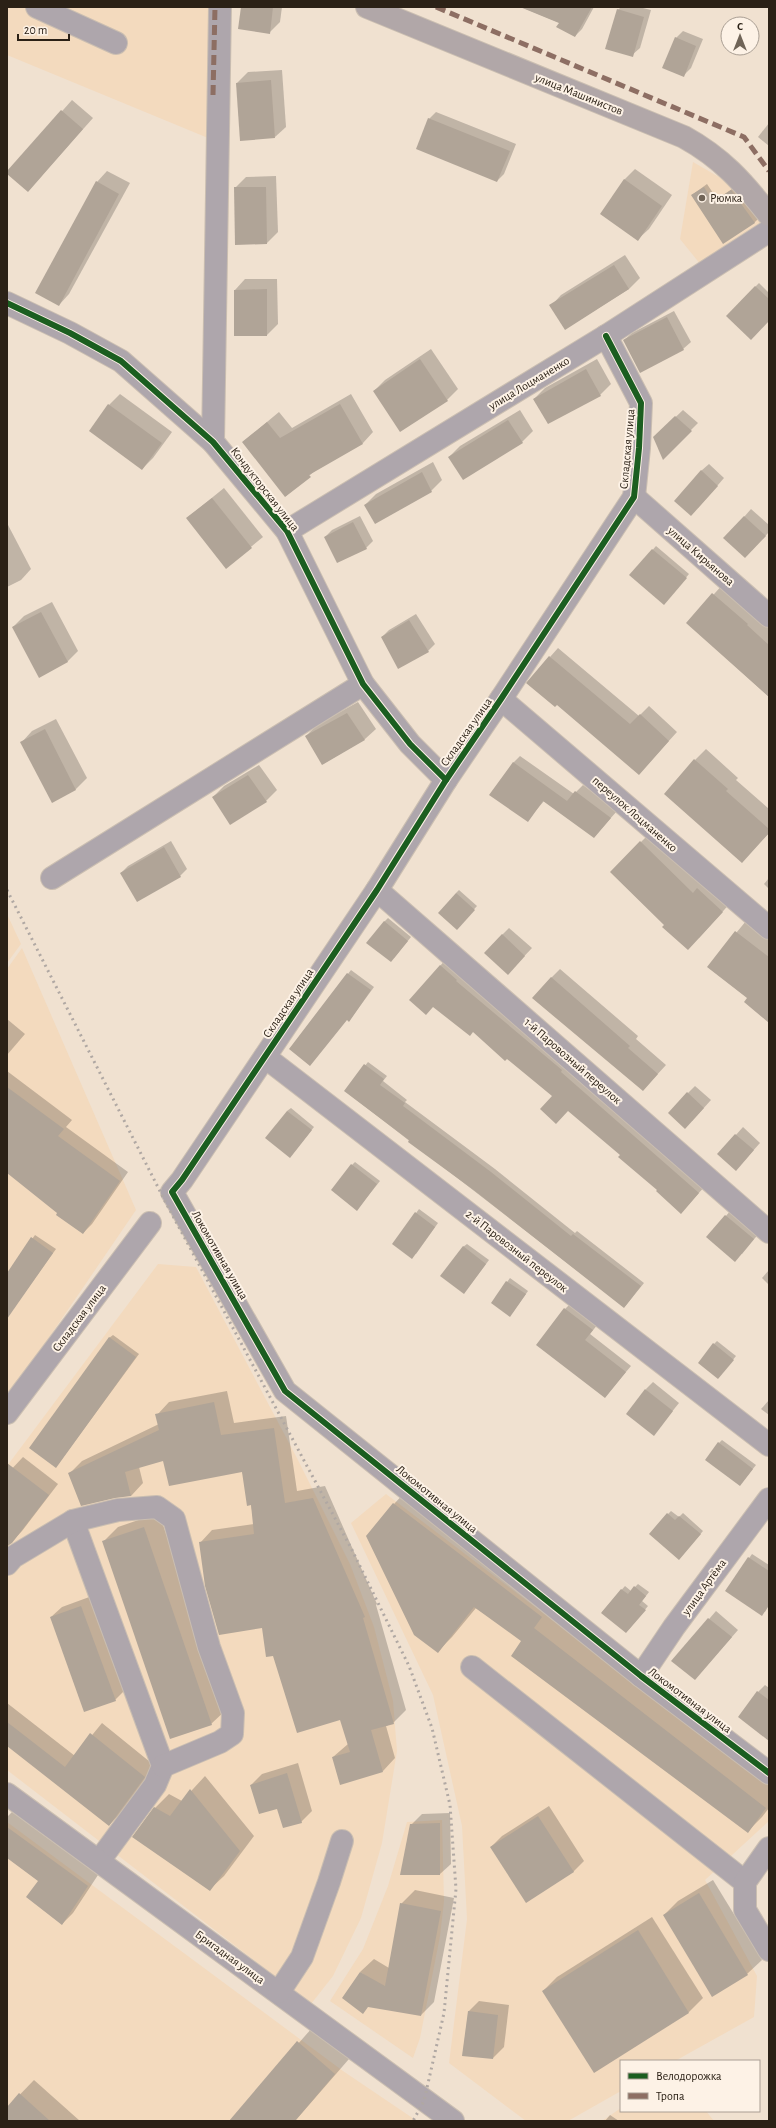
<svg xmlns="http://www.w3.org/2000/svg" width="776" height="2128" viewBox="0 0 776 2128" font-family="'Alegreya Sans',sans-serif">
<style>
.built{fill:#f3dabe}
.shadow{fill:#0003}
.building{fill:#b0a497}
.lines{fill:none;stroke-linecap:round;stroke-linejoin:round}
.minor-casing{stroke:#cabeb1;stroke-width:24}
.major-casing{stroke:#cabeb1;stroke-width:24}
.minor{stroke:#aea6ac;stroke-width:22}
.major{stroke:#b1a7a8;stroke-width:22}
.rail{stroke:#b0a8a3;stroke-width:3;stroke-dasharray:2 4;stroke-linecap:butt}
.quiet{stroke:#8d6e63;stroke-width:5;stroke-dasharray:10 5;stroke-linecap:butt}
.cycleway-casing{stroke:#fdf2e6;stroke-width:8}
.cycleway{stroke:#1b5e20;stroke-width:6}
.poi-dot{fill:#706457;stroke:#fdf2e6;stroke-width:1.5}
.labels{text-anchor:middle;stroke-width:4;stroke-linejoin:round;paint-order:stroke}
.street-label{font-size:12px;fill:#2b2116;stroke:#fdf2e6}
.poi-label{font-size:12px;fill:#2b2116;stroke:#fdf2e6;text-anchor:start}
</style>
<rect width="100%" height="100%" fill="#f0e1d0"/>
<g class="built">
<path d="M7,7H210L208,138L7,55Z"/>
<path d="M693,162L738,188L763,223L701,265L680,239Z"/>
<path d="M7,914L21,944L7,963Z"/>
<path d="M22,948L136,1210L7,1399V969Z"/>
<path d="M158,1264L196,1267L298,1460L350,1564L374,1627L393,1701L397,1751L382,1843L361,1918L333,1976L311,2004L7,1770V1466Z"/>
<path d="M386,1494L769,1784V1821L705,1880L757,1976L754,2017L675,2061H621V2091L568,2121H526L449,2063L467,1919L462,1826L433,1695L351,1523Z"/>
<path d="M442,1820L444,1901L440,1936L420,2038L413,2058L330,2001L363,1949L388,1886L407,1822Z"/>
<path d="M7,1822L343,2071L417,2121H7Z"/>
<path d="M621,2108V2111H706L714,2121H602Z"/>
</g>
<g class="shadow">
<path d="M242,7H282L280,22L269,33Z"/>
<path d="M521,7H594L582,29L575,36L560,23Z"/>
<path d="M621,7H639L651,10L640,48L632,55L618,10Z"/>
<path d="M683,31L703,39L691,68L683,76L676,38Z"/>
<path d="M282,70L286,127L275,137L237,83L248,72Z"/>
<path d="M72,100L93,118L28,191L7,173Z"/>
<path d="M436,112L516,144L504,174L497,181L429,119Z"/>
<path d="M769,123V146L758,137Z"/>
<path d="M635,169L672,195L649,229L638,239L624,180Z"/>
<path d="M107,171L130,183L69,294L59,305L97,182Z"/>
<path d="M276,176L278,232L267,243L236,244L235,188L246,177Z"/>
<path d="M707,184L717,199L735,187L758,219L754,223L692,195Z"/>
<path d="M625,255L640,278L629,289L565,329L551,306L561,295Z"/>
<path d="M245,279H277L278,324L267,335L235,290Z"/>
<path d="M759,283L769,293V319L727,316Z"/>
<path d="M674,311L691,342L683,349L624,340L632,333Z"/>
<path d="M431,349L458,389L447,400L374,391L385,380Z"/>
<path d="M597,359L611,384L600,395L534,399L545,388Z"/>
<path d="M120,394L172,432L153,458L142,469L109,405Z"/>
<path d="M351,394L373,432L363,443L318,468L286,496L243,442L279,412L292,428Z"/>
<path d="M520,410L533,431L522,442L449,457L460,446Z"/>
<path d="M683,410L698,423L663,458L662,430Z"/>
<path d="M433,462L442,480L431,491L365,505L376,494Z"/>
<path d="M709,464L724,478L698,508L701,471Z"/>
<path d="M224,488L263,537L226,567L187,518Z"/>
<path d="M751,509L769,525V532L752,550L744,517Z"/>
<path d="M360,516L373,541L366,548L325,537L332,530Z"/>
<path d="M7,523L31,569L21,580L7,587Z"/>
<path d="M656,546L689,574L667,600L631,575Z"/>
<path d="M724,583L769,625V697L688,623Z"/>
<path d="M52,602L78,651L67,662L13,627L24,616Z"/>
<path d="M416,614L435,644L428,651L382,637L389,630Z"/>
<path d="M558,648L639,716L649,706L677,732L647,765L550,657Z"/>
<path d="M358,702L376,729L365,739L323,764L306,736L317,725Z"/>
<path d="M56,719L87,778L76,789L53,801L22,742L32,731Z"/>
<path d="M706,749L738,778L736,780L769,809V833L753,850L695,760Z"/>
<path d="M520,756L574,794L583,785L617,811L594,837L544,801L527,821L513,763Z"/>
<path d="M259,765L277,790L266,801L213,797L224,786Z"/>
<path d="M652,831L733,900L699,938L665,925L611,872Z"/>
<path d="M171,841L187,869L180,876L121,873L128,866Z"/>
<path d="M769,878V889L764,884Z"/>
<path d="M459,890L477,906L460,925L456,893Z"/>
<path d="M388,918L411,937L394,958L384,922Z"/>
<path d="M746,921L769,938V1021L748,998L708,967Z"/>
<path d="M509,928L532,948L515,966L502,935Z"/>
<path d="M447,958L706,1185L688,1205L658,1190L622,1155L553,1096L440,966Z"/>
<path d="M560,969L638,1036L636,1039L666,1065L643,1090L551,978Z"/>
<path d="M351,970L374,987L352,1017L290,1049Z"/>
<path d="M7,1019L25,1034L7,1055Z"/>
<path d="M368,1062L387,1076L383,1081L407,1100L405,1102L495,1169L575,1233L577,1231L644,1283L627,1304L624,1307L345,1091Z"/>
<path d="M7,1071L72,1120L66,1127L128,1172L92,1224L83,1233L7,1172Z"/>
<path d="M695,1086L711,1100L692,1121L688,1093Z"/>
<path d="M291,1108L314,1127L293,1153L287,1111Z"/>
<path d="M743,1127L760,1143L743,1162L719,1154Z"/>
<path d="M355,1162L380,1181L360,1206L352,1165Z"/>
<path d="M733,1208L760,1232L742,1254L707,1237Z"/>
<path d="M419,1209L438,1223L416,1254L394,1244Z"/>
<path d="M35,1235L56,1249L13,1309L7,1304V1274Z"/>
<path d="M467,1244L489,1260L467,1289L463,1247Z"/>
<path d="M769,1270V1285L762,1278Z"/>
<path d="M510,1278L528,1291L513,1312L492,1303Z"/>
<path d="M571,1303L598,1324L590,1334L631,1366L605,1397L565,1309Z"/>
<path d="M113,1335L139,1354L56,1467L109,1338Z"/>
<path d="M717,1341L736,1356L718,1378L714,1344Z"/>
<path d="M653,1382L679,1403L654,1434L646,1389Z"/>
<path d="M227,1391L234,1423L286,1416L297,1491L325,1486L377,1604L376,1605L406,1710L393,1723L386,1726L395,1758L383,1771L333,1757L348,1744L341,1719L274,1655L263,1627L200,1543L212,1530L254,1524L251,1504L242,1471L164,1459L139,1467L143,1483L131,1496L69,1474L82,1461L159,1424L157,1415L169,1402Z"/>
<path d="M769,1400V1415L761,1409Z"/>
<path d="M722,1440L756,1465L743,1481L719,1443Z"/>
<path d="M23,1457L58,1484L22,1531L7,1547V1474Z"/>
<path d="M408,1489L547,1613L769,1785V1808L762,1817L748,1831L523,1641L476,1608L452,1637L438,1651L394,1504Z"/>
<path d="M671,1511L679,1517L683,1513L703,1531L682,1555L668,1514Z"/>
<path d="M159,1513L226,1710L211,1724L103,1542L118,1527Z"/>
<path d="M752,1554L769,1565V1605L765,1612L726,1591Z"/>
<path d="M638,1584L649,1592L642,1601L648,1606L629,1629L602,1612L625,1586L631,1591Z"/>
<path d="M92,1596L126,1689L115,1700L51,1617L62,1607Z"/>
<path d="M716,1611L738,1630L695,1679L673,1661Z"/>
<path d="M765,1685L769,1688V1740L758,1692Z"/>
<path d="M7,1703L75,1756L102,1723L155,1766L120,1814L109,1825L7,1745Z"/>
<path d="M298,1763L312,1811L301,1822L278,1808L251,1785L262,1774Z"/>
<path d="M205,1776L254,1836L224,1876L209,1890L155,1808L169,1794L182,1801Z"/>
<path d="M549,1806L584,1861L573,1872L491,1847L502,1836Z"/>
<path d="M12,1812L98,1875L73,1913L62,1924L39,1881L7,1857V1817Z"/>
<path d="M450,1813L451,1864L440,1874H401L411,1825L422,1814Z"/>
<path d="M713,1880L762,1960L747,1974L712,1995L664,1915L678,1901Z"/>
<path d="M415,1890L454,1898L434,2002L421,2015L360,1972L374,1959L389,1968L401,1904Z"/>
<path d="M652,1917L703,1998L689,2012L594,2071L543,1991L557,1977Z"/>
<path d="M479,2001L509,2005L504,2047L493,2058L468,2012Z"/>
<path d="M312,2028L349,2059L295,2121H230Z"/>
<path d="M34,2080L80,2121H7V2108Z"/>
<path d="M610,2115L619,2121H605Z"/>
</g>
<g class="building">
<path d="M241,7H273L270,34L238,29Z"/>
<path d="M520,7H592L575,37L556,27L559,23Z"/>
<path d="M617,9L644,17L633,57L605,49Z"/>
<path d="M675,37L696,46L684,77L662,68Z"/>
<path d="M271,80L275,138L240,141L236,83Z"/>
<path d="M61,110L83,129L28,192L7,174V171Z"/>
<path d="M428,118L510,151L497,182L416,149Z"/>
<path d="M624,179L662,206L638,241L600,214Z"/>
<path d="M96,181L119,194L59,306L35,293Z"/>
<path d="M234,187H266L267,244L235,245Z"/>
<path d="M704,187L713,202L731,190L755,223L723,244L691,195Z"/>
<path d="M614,265L629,289L565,330L549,305Z"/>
<path d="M755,286L769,299V321L751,340L726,316Z"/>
<path d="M267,289V336H234V290Z"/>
<path d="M667,317L684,350L640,373L623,340Z"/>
<path d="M420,359L448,401L400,432L373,391Z"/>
<path d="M586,369L601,396L548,424L533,399Z"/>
<path d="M108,404L162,443L142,470L89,431Z"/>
<path d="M340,404L363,444L309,475L311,477L285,497L242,442L267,422L280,438Z"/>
<path d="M675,416L692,431L663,460L653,437Z"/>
<path d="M508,420L523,443L463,480L448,457Z"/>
<path d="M701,470L718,486L691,516L674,501Z"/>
<path d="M422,472L432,492L375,524L364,505Z"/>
<path d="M212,498L252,548L226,569L186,518Z"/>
<path d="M744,516L766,536L745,558L723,538Z"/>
<path d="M353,522L367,549L337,563L324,537Z"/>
<path d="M652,549L687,578L664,605L629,575Z"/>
<path d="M712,593L748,624L747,625L769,645V697L686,623Z"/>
<path d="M41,612L68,662L39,678L12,627Z"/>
<path d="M409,620L429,652L398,669L381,637Z"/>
<path d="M549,656L630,724L640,714L669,741L639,775L557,705L555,707L526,683Z"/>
<path d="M347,713L365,740L322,765L305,736Z"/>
<path d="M45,729L76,790L52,803L20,742Z"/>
<path d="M694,759L728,789L726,791L769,829V833L742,863L664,794Z"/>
<path d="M513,762L567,801L575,791L611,818L594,838L543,801L528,822L489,795Z"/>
<path d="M248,775L267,802L230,825L212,797Z"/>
<path d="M640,841L693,893L697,888L723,912L688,950L662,927L664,925L610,872Z"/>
<path d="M164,847L181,877L137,902L120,873Z"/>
<path d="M456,893L475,910L457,930L438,913Z"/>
<path d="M384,921L408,941L391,962L366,943Z"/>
<path d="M735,931L769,957V1023L744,1002L747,998L707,967Z"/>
<path d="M502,934L525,956L508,975L484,953Z"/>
<path d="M440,965L457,980L456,981L562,1070L561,1072L699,1193L681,1214L656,1191L657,1190L618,1157L620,1155L568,1111L556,1124L540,1109L552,1096L507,1059L505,1061L473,1032L470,1036L433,1007L426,1015L409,1000Z"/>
<path d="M347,973L371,990L349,1022L347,1020L310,1066L289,1049Z"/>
<path d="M551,977L630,1046L628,1048L658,1074L643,1091L532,998Z"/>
<path d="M364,1064L384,1079L380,1085L405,1103L403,1106L491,1172L571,1236L573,1234L641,1286L624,1308L475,1191L408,1142L409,1140L344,1091Z"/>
<path d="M7,1087L64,1129L58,1136L120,1181L83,1234L56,1215L57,1213L7,1173Z"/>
<path d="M687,1092L704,1108L685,1129L668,1113Z"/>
<path d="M287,1111L312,1130L290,1158L265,1138Z"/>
<path d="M735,1134L754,1150L736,1171L717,1154Z"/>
<path d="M351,1164L377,1184L357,1211L331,1190Z"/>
<path d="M415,1212L435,1227L412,1259L392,1244Z"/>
<path d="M725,1215L754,1239L735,1262L706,1237Z"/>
<path d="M31,1237L53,1253L7,1319V1273Z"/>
<path d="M463,1246L486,1264L464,1294L440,1276Z"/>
<path d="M506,1281L526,1294L510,1317L491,1303Z"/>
<path d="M564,1308L593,1330L585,1340L626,1372L605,1398L536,1345Z"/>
<path d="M109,1337L136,1357L56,1468L29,1448Z"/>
<path d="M713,1343L734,1360L718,1379L698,1363Z"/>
<path d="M645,1389L673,1411L654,1436L626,1414Z"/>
<path d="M214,1402L221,1435L274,1428L285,1503L313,1498L365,1617L363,1618L394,1724L371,1730L383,1772L340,1785L332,1757L350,1752L340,1720L297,1733L273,1656L266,1657L262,1628L219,1635L205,1586L199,1542L254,1534L251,1505L247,1506L242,1472L169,1486L163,1461L125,1472L131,1496L115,1498L81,1506L68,1473L159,1430L155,1414Z"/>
<path d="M718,1442L753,1469L740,1486L705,1460Z"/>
<path d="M7,1463L49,1495L12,1543L7,1546Z"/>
<path d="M393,1503L542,1617L534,1628L766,1808L748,1833L511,1656L521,1641L474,1607L438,1653L414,1635L366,1536Z"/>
<path d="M667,1513L675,1520L679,1516L701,1534L679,1560L649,1534Z"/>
<path d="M144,1527L212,1725L170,1739L102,1541Z"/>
<path d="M748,1557L769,1571V1605L762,1616L725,1591Z"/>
<path d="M634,1586L646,1596L639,1605L646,1610L626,1633L601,1613L621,1589L628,1594Z"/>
<path d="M81,1606L116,1701L84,1712L50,1617Z"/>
<path d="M708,1618L732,1637L695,1680L671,1661Z"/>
<path d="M757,1691L769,1700V1741L738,1717Z"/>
<path d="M7,1722L65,1767L90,1733L145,1777L109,1826L7,1746Z"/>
<path d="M287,1773L302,1823L283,1828L277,1809L259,1814L250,1785Z"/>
<path d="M190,1789L240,1851L210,1891L132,1837L154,1807L170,1816Z"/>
<path d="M538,1816L574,1872L526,1903L490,1847Z"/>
<path d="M440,1823V1875H400L410,1824Z"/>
<path d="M7,1827L88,1886L62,1925L26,1897L38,1881L7,1858Z"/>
<path d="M699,1893L748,1975L712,1997L663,1915Z"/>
<path d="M400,1903L441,1911L421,2016L368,2007L363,2014L342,1998L360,1972L385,1986Z"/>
<path d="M638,1930L689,2013L594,2073L542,1991Z"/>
<path d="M468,2011L498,2015L493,2059L462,2056Z"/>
<path d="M297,2041L335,2074L295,2121H229Z"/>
<path d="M19,2093L50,2121H7V2107Z"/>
</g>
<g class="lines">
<g class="minor-casing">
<g id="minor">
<path d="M37,7L116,43"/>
<path d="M7,303L70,333L121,361L213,442L287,531L363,684L410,744L446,780"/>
<path d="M606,336L641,403L639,448L634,497L501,699L446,780L377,890L182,1180L172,1192L285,1391L641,1676L769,1773"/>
<path d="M213,442L220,7"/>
<path d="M634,497L769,616"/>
<path d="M287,531L606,336L769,231"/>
<path d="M501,699L769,928"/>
<path d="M52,878L363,684"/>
<path d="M377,890L769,1232"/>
<path d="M265,1057L769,1445"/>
<path d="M7,1413L150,1223"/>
<path d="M73,1521L163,1766L155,1785L99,1861"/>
<path d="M7,1564L13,1557L73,1521L118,1510L157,1507L174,1519L209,1647L233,1713L232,1734L220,1742L163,1766"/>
<path d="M472,1667L745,1882"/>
<path d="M641,1676L674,1627L769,1499"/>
<path d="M7,1794L453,2121"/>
<path d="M769,1848L745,1882V1910L769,1950"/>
<path d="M279,1992L302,1957L329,1882L342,1841"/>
</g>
</g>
<g class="major-casing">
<path id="major" d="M367,7L684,137C722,158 743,182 769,215"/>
</g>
<use href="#minor" class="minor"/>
<use href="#major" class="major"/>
<path class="rail" d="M7,890L166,1203L352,1550L409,1666L432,1728L450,1805L456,1889L444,2013L424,2101L413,2121"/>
<g class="quiet">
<path d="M436,7L744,137L769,171"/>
<path d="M213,95L215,7"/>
</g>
<g class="cycleway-casing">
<g id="cycleway">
<path d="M7,303L70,333L121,361L213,442L287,531L363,684L410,744L446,780"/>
<path d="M606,336L641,403L639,448L634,497L501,699L446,780L377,890L182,1180L172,1192L285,1391L641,1676L769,1773"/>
</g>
</g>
<use href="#cycleway" class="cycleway"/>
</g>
<circle class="poi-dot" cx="702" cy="198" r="4"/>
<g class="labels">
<g class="street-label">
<text transform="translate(579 94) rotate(22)" y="4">улица Машинистов</text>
<text transform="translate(529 383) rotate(-31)" y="4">улица Лоцманенко</text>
<text transform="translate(627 449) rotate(-85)" y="4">Складская улица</text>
<text transform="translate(265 489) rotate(52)" y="4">Кондукторская улица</text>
<text transform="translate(701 556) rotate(41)" y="4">улица Кирьянова</text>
<text transform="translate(466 732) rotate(-55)" y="4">Складская улица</text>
<text transform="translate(635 814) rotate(41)" y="4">переулок Лоцманенко</text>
<text transform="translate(288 1003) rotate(-56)" y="4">Складская улица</text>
<text transform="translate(573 1061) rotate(41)" y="4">1-й Паровозный переулок</text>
<text transform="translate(517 1251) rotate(38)" y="4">2-й Паровозный переулок</text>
<text transform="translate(220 1255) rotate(60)" y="4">Локомотивная улица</text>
<text transform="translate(79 1318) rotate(-53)" y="4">Складская улица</text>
<text transform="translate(437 1499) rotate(39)" y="4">Локомотивная улица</text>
<text transform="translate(704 1587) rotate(-54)" y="4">улица Артёма</text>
<text transform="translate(690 1700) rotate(37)" y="4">Локомотивная улица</text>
<text transform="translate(230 1957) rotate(36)" y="4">Бригадная улица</text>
</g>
<g class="poi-label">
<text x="710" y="202">Рюмка</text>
</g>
</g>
<rect width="776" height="2128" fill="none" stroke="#2b2116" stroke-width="16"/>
<rect x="620" y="2060" width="140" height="52" fill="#fdf2e6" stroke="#a99e93"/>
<rect x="628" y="2073" width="20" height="6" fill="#1b5e20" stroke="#a99e93"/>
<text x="656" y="2080" font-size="12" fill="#2b2116">Велодорожка</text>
<rect x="628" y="2093" width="20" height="6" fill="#8d6e63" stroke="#a99e93"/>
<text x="656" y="2100" font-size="12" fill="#2b2116">Тропа</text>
<g transform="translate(740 36)"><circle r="19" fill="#fdf2e6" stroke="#a99e93"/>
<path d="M0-3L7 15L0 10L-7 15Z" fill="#706457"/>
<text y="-6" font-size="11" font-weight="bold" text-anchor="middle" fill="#2b2116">С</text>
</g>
<path d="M18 34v6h51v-6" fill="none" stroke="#2b2116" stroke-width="2"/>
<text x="24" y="34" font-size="12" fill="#2b2116" stroke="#fdf2e6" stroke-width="3" paint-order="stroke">20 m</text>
</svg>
